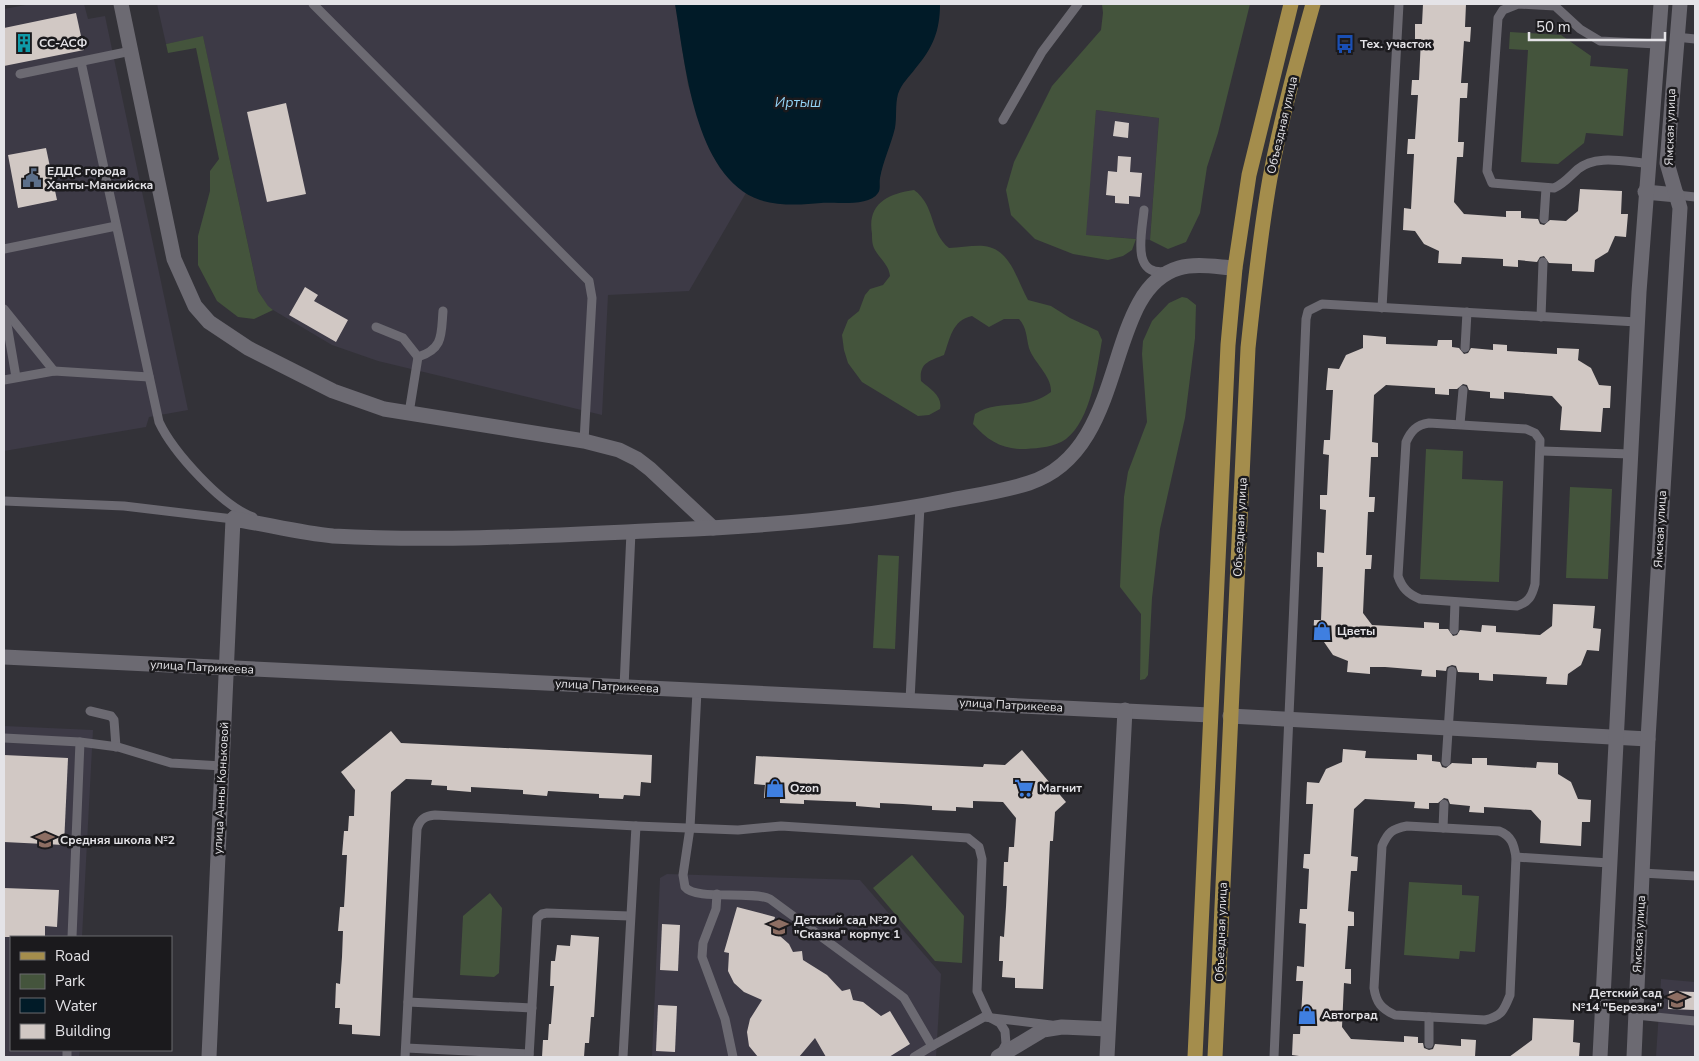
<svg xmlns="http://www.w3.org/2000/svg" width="1699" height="1061" viewBox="0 0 1699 1061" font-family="'Nunito Sans',sans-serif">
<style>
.built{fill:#3d3a46}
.green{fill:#44543c}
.water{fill:#011b28}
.building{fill:#d1c8c4}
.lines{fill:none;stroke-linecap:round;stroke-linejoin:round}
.lane{stroke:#6c6a72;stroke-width:9}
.street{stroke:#6c6a72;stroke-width:15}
.primary{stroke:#a48d4c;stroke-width:15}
.labels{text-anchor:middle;stroke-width:5;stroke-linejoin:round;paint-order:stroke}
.poi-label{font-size:12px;font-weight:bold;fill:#e4e3e7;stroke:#1b1a1d;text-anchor:start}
.street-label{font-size:12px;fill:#e4e3e7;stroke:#1b1a1d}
.water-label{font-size:14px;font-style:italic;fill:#95d4f7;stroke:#1b1a1d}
</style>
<rect width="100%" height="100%" fill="#333238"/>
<g class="built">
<path d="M31,4H84L88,19L105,16L188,410L149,417L146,427L4,451V9Z"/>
<path d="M157,4H675L688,85L709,149L720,168L746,193L689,291L608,295L602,415L378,361L332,345L268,307L258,291L203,37L166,44Z"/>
<path d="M1096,110L1159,118L1150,240L1085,235Z"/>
<path d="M4,726L93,730L82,937H11V1050H80L79,1057H4Z"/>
<path d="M667,874L860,880L941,974L936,1057H652L660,878Z"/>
<path d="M1661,979L1695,982V1057H1656Z"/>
</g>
<g class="green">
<path d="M1102,4H1250L1218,133L1207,167L1200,213L1186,242L1168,249L1150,240L1159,118L1096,110L1086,235L1136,239L1132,250L1123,256L1108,260L1073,254L1035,239L1011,215L1006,190L1014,162L1052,86L1101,30L1103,13Z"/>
<path d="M1510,32L1561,35L1591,56L1590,66L1628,69L1623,136L1586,133L1584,143L1558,164L1521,162L1528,50L1509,49Z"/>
<path d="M203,36L258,291L268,306L273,310L254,319L238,317L217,301L198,265V236L210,191V171L219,159L196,48L168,53L166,44Z"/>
<path d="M914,190C936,206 929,232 949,248C960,248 973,245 984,246C1011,249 1017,281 1028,300L1051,306L1070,318L1098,331L1102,340C1097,369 1091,420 1066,439C1055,447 1039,448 1026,449C1003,450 988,441 973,424L975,414C999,398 1025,412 1051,392C1052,376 1034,363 1029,348C1026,336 1027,328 1019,319H1004L989,327L972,316C952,320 950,339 944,355C929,361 919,363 921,381C930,389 943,396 940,409L929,415L918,416L862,382L848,363L844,350L842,335L848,320L859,311L865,295L870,289L883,285L890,276C889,265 880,259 875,250C872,245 872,239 872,234C867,204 887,194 914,190Z"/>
<path d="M1182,297L1187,298L1196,305L1195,338L1185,418L1160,529L1152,598L1148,675L1145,679L1140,680L1141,614L1120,587L1124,497L1128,472L1147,422L1142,354L1143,341L1152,321L1169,303Z"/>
<path d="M1426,449L1463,451L1462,479L1503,481L1499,582L1420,579Z"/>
<path d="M1570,487L1612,489L1608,579L1566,578Z"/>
<path d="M878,555L899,556L895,649L873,648Z"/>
<path d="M912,855L964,916L962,963L935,961L873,888Z"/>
<path d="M1409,882L1462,885V895L1479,896L1475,952L1460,951L1459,959L1404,955Z"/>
<path d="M490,893L502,908L499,973L494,977L460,975L463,916Z"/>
</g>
<path class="water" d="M675,4H940C940,31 933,48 915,69C909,77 902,83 898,94C895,105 897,117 895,128C891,145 883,161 880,178C879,184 881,189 878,193C869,207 836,202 821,203C802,205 778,206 760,200C694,177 685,62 675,4Z"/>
<g class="building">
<path d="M1423,4H1466L1465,27H1471L1470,42L1464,41L1461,83H1468L1467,98H1460L1458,142H1464L1463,157H1457L1454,202L1464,214L1506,217V211H1521V218L1538,219L1540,224L1544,225L1550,220L1566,221L1578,211L1580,189L1622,191L1621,214H1628L1626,237L1615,236L1608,252L1595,260L1594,272L1572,271V264L1549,263L1544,256L1540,257L1537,262L1518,260V267L1503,266V259L1484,258L1462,257L1461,264L1438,263L1439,251L1424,244L1415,231L1403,230L1404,208L1411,209L1414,154H1407L1408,139H1415L1418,95H1411L1412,80H1419L1421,39H1415V24H1422Z"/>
<path d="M76,13L84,50L4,66V28Z"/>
<path d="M286,103L306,194L267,202L247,112Z"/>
<path d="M1115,121L1129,123L1128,138L1113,136Z"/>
<path d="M46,148L57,200L18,208L8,155Z"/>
<path d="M1118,156L1131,157L1130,172L1142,173L1140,197L1129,196V204L1115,203V196L1106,195L1108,171L1117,172Z"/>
<path d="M305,287L318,295L314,301L348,320L336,342L289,315Z"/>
<path d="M1363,335L1386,337V344L1410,345L1437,346L1438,340H1452V347L1459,348L1464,354L1468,353L1471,348L1493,350V344L1507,345V351L1557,354V348L1579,349L1578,360L1591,368L1599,385L1611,386L1610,408H1603L1601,432L1560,430L1562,407L1552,396L1504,392V399L1490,398V392L1469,390L1467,385L1463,384L1457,389H1449V395L1435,394V388L1386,385L1374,395L1372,442L1378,443V457H1371L1369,497H1375L1374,512H1368L1366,555H1372L1371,569H1365L1363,613L1372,625L1424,628V622L1439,623V629H1448L1453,636L1457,635L1460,630L1481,632L1482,625L1496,626V632L1540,635L1552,626L1553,604L1595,606L1593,628L1601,629L1599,651L1587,650L1581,665L1568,674L1567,685L1546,684L1547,677L1493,674V681L1479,680V673L1458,672L1456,666L1452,665L1447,667L1446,671L1436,670V677L1421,676L1422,670L1385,667H1370V674L1347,672L1348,661L1333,655L1324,642L1313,641L1314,620H1321L1323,567H1317V552L1324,553L1326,510L1320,509V495H1327L1329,455L1323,454L1324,440H1330L1333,390H1326L1328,368L1339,369L1346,355L1363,348Z"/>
<path d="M391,731L401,743L652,755L651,783L641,782L640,796L624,795L623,799L599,798V794L564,792L548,791L547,796L523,794V790L471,787V792L447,790V786L431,785L432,780L406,779L391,792L380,1036L352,1034V1025L339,1024L340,1008H335L336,983L340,984L342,957L343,931H338L340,907H344L345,891L347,855H342L344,831H348L349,816H354L355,790L341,772Z"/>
<path d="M1343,749L1366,751L1365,758L1417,760V754L1432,755V761L1440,762L1442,767L1446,768L1452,763L1472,764V758H1487V765L1536,768L1537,762L1558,763V774L1571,782L1578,799L1591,800L1590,822H1582L1581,846L1540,843L1541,821L1531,810L1484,807V813L1469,812L1470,806L1450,804L1448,799L1444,798L1438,803H1429V809L1414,808L1415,802L1365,799L1354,809L1351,856L1358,857L1357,871H1351L1348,911L1354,912V926H1348L1345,969H1351V984L1344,983L1342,1027L1351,1039L1404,1042V1036L1418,1037V1043H1423L1424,1048L1429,1050L1433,1049L1435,1044L1461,1046V1039L1476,1040L1475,1057H1306L1292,1055L1293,1034H1300L1303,981H1296L1297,966L1304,967L1306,924L1299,923L1300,909H1307L1309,869L1303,868L1304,854H1310L1313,804H1306L1307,782L1319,783L1326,769L1342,762Z"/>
<path d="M1022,750L1066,802L1055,812L1053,841H1050L1043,989L1015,988V978L1002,977L1003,961H999L1000,936L1004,937L1006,907L1007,886H1003L1004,862H1008L1009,847H1014L1016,818L1003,802L973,801V808L956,807V811L932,810V806L903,804L880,803V808L856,806V802L827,801L804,800V804L780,803V798H764L765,785L754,784L756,756L983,767L984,764L1005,765Z"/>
<path d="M4,755L68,758L64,845L4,842Z"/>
<path d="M4,888L59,890L57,927L45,926V937H4Z"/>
<path d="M737,907L775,917L772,929L789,944L793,952L802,951L803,960L827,975L842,991L850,989L853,1000L863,1002L881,1016L890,1011L910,1044L889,1057H826L815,1038L799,1057H758L749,1046L747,1032L750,1019L762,1000L744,992L734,983L728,971L729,953L724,952Z"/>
<path d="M662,924L680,925L678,971L660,970Z"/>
<path d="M571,935L599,937L594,1017H591L589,1043H585L584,1057H542L543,1040H548L549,1024H551L554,986H550L551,961H555L557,945L570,946Z"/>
<path d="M1669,991L1695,992V1010L1668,1009Z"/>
<path d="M658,1005L677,1006L675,1052L656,1051Z"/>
<path d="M1533,1018L1574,1020L1573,1042L1580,1043L1579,1057H1509L1532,1040Z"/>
</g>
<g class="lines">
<g class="lane">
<path d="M313,4L589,281L592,298L584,441"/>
<path d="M1676,37L1695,39"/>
<path d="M81,62L159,422C173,452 222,506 253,517"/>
<path d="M20,74L131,51"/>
<path d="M1003,120L1042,52L1078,4"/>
<path d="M1647,163C1626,162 1596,154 1578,169C1570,176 1564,184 1554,188L1492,183L1487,171L1498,18L1503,10L1518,4L1555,6L1580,29L1600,41L1657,44"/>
<path d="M1677,195L1695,197"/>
<path d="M1144,210C1142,233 1130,278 1168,271"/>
<path d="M1544,219L1546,188"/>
<path d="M4,249L116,226"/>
<path d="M1382,308L1399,4"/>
<path d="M4,309L54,371"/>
<path d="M5,313L16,377"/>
<path d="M1541,317L1543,262"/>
<path d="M376,327L403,338L418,357"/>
<path d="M1465,348L1467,312"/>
<path d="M4,380L54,371L149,377"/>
<path d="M409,413L418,357C444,349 441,334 443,311"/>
<path d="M1429,423L1526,429L1535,433L1540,440L1535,584C1532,596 1529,602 1517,606L1420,599C1408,594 1402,588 1398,576L1406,442C1411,431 1416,425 1429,423Z"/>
<path d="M1460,424L1463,390"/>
<path d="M1542,451L1630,454"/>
<path d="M4,501L124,506L233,519V515"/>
<path d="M1454,630L1455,602"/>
<path d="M624,687L631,532"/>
<path d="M697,691L690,828L683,875L685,887C696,901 750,890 770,899L899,994L904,998L932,1046L914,1057"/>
<path d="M910,700L920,506"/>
<path d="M90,711L111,716L114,720L116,747"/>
<path d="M4,738L80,742L118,747L171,763L222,766"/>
<path d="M1446,762L1452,671"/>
<path d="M1407,826L1499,831C1512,836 1514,845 1516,857L1510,995C1504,1010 1502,1016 1485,1020L1395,1015C1382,1009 1376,1003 1374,988L1382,846C1388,832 1392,829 1407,826Z"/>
<path d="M1443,828L1444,804"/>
<path d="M1516,857L1609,863"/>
<path d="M1642,873L1695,876"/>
<path d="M717,894L716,909L703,943L702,957L725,1019L733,1057"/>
<path d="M72,937L80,742"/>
<path d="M408,1002L532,1008"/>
<path d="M1636,1015L1695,1021"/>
<path d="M1429,1044V1017"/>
<path d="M932,1046L984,1017L1051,1025"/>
<path d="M406,1048L529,1054"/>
<path d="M67,1057V1050"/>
<path d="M405,1057L417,829C420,819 425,816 435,815L636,826"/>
<path d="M529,1057L537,918L542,914L547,913L629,916"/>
<path d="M623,1057L636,826L738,830L781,826L968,838L979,847L982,859L977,991L989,1017L1000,1023L1005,1031L1006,1044L1001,1053"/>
<path d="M1274,1057C1286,811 1295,565 1306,319L1308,311L1322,304L1637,322"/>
</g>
<g class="street">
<path d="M121,4L174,259L195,306L209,322L248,348L333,391L384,409L584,441L619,450L637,459L650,469L713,528"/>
<path d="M1645,192L1677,195"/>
<path d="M4,657L1210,715"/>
<path d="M1230,716L1648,739"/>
<path d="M209,1057L233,519C266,524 300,533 333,536C445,542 558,535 669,530C764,526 858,519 951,500C977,495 1004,491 1029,483C1131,450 1102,290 1179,268C1196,263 1217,267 1235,268"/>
<path d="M998,1057L1043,1030L1062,1027L1108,1029"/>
<path d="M1107,1057L1125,710"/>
<path d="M1600,1057L1639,292L1661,4"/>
<path d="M1634,1057L1648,739L1680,208L1667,163L1680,4"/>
</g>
<g class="primary">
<path d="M1195,1057L1228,345L1235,268L1249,175L1291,4"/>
<path d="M1215,1057L1248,348C1254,291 1260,234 1270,178C1281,119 1297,61 1313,4"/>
</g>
</g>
<defs>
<g id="building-bare" transform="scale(1.5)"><path d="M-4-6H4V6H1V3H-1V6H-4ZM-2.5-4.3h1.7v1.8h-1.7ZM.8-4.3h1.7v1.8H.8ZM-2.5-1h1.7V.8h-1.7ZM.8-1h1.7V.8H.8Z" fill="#0f9aa8" stroke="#1b1a1d" stroke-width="2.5" paint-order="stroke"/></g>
<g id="bus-bare" transform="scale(1.5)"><path d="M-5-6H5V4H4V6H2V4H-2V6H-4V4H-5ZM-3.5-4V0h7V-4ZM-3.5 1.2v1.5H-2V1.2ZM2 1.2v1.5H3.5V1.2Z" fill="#1a4fb4" stroke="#1b1a1d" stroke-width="2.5" paint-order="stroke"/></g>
<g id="civic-bare" transform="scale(1.5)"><path d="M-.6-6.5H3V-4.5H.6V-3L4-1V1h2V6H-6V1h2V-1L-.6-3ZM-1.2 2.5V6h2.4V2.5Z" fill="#5c6f8a" stroke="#1b1a1d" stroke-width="2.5" paint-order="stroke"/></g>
<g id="shop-bare" transform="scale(1.5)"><path d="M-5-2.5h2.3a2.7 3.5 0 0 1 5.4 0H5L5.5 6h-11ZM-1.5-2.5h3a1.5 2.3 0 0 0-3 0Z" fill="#3f7fe0" stroke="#1b1a1d" stroke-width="2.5" paint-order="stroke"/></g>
<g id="supermarket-bare" transform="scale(1.5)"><path d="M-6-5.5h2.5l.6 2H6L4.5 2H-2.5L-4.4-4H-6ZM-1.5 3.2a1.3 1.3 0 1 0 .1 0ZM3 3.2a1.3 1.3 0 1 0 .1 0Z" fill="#3f7fe0" stroke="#1b1a1d" stroke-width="2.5" paint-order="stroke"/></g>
<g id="school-bare" transform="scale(1.5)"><path d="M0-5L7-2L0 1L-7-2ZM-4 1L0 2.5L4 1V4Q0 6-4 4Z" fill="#8d6e63" stroke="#1b1a1d" stroke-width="2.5" paint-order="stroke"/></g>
</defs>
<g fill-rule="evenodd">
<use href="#building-bare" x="24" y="43"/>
<use href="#bus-bare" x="1345" y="44"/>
<use href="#civic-bare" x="32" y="178"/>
<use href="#shop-bare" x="1322" y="631"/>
<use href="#shop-bare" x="775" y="788"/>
<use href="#supermarket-bare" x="1024" y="788"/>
<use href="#school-bare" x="45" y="840"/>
<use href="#school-bare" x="779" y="927"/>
<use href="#school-bare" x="1677" y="1000"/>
<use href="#shop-bare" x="1307" y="1015"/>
</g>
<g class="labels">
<g class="poi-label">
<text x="39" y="47">СС-АСФ</text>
<text x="1360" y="48">Тех. участок</text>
<text x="47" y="175">ЕДДС города<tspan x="47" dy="14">Ханты-Мансийска</tspan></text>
<text x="1337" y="635">Цветы</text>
<text x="790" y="792">Ozon</text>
<text x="1039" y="792">Магнит</text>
<text x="60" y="844">Средняя школа №2</text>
<text x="794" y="924">Детский сад №20<tspan x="794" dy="14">"Сказка" корпус 1</tspan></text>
<text x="1662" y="997" text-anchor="end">Детский сад<tspan x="1662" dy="14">№14 "Березка"</tspan></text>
<text x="1322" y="1019">Автоград</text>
</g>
<g class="street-label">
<text transform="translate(1282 125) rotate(-77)" y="4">Объездная улица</text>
<text transform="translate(1670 127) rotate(-88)" y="4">Ямская улица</text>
<text transform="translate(1240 527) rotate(-87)" y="4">Объездная улица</text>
<text transform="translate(1660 529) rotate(-87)" y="4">Ямская улица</text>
<text transform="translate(202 667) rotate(3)" y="4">улица Патрикеева</text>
<text transform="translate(607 686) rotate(3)" y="4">улица Патрикеева</text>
<text transform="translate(1011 705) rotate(3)" y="4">улица Патрикеева</text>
<text transform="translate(221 788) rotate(-87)" y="4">улица Анны Коньковой</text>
<text transform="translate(1221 932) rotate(-88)" y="4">Объездная улица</text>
<text transform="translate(1639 934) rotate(-87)" y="4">Ямская улица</text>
</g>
<g class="water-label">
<text x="798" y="107">Иртыш</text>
</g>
</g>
<rect width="1699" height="1061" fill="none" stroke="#e4e3e7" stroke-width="10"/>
<rect x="10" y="936" width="162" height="115" fill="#1b1a1d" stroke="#6b6a6e"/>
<rect x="20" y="952" width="25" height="8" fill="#a48d4c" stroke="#6b6a6e"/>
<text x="55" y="961" font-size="15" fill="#e4e3e7">Road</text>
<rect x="20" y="974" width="25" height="15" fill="#44543c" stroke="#6b6a6e"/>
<text x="55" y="986" font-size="15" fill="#e4e3e7">Park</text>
<rect x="20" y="998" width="25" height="15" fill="#011b28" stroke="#6b6a6e"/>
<text x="55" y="1011" font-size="15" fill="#e4e3e7">Water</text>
<rect x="20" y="1024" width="25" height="15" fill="#d1c8c4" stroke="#6b6a6e"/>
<text x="55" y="1036" font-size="15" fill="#e4e3e7">Building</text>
<path d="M1529 32v8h136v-8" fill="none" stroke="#e4e3e7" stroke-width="2.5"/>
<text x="1536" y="32" font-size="15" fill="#e4e3e7" stroke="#1b1a1d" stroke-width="4" paint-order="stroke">50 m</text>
</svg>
